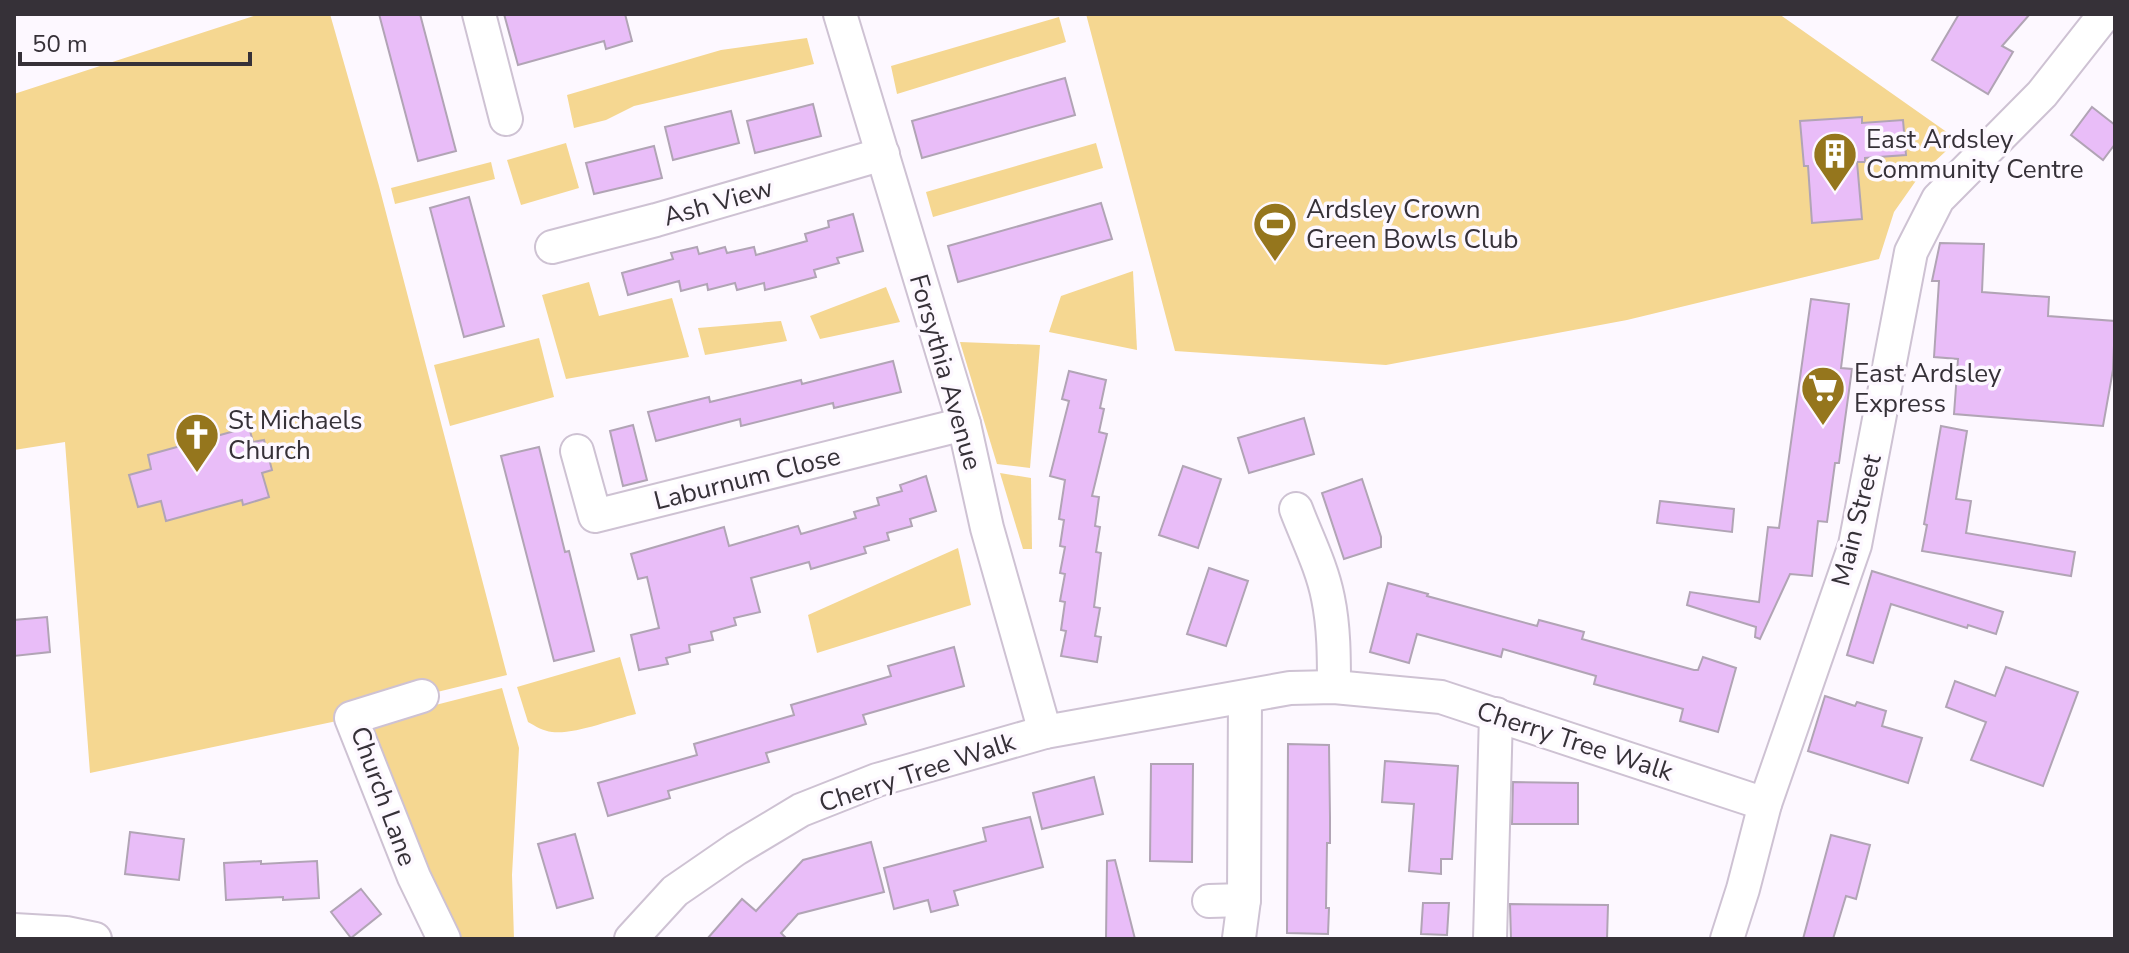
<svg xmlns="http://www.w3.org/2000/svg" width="2129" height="953" viewBox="0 0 2129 953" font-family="'Nunito Sans',sans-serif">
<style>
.green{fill:#f5d791}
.building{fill:#e9bdf8;stroke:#b1a4b5;stroke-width:2}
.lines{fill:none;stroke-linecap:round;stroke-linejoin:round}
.minor-casing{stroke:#cec2d3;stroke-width:36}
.minor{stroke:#fff;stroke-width:32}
.labels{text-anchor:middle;stroke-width:7;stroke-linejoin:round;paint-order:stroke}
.poi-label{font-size:26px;fill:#363138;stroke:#fdf8ff;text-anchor:start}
.street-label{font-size:26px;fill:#363138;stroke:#fdf8ff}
</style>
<rect width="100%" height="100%" fill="#fdf8ff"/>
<g class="green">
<path d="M260,14H330L379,186L507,675L433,693L351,718L90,773L65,442L14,450V94Z"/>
<path d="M1086,14H1779L1958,140L1920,175L1894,212L1879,259L1627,320L1386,365L1175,351Z"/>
<path d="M1059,17L1066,42L897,94L891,66Z"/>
<path d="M807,38L814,64L634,106L606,120L574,128L567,95L721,50Z"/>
<path d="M566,143L579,188L521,205L507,160Z"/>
<path d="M1096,143L1103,168L933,217L926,192Z"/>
<path d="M491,162L495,179L395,204L391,188Z"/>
<path d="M1133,271L1137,350L1049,332L1061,296Z"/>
<path d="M589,282L599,316L672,298L689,357L566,379L542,295Z"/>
<path d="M886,287L900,322L820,339L810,316Z"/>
<path d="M781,321L787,341L705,355L698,328Z"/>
<path d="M539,338L554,397L450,426L434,365Z"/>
<path d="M960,342L1040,345L1030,468L997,464Z"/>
<path d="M1000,473L1031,478L1032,549H1023Z"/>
<path d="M958,548L971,605L817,653L808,615Z"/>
<path d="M620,657L636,714C614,719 573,735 552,732C543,731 535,726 528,722L517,687Z"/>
<path d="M502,688L519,748L512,875L514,939H454L369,722Z"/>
</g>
<g class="building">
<path d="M379,14H420L456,151L418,161Z"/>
<path d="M504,14H625L632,41L606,49L604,41L518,65Z"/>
<path d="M1959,14H2030L2002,46L2013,52L1988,94L1932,60Z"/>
<path d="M1065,78L1075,115L922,158L912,121Z"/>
<path d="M813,104L821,136L755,153L747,121Z"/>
<path d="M2092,107L2115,125V144L2103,160L2071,135Z"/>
<path d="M731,111L739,143L673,160L665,127Z"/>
<path d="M1862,117V123L1903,120L1906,155L1865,158V162H1857L1862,219L1812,223L1808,166H1804L1800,121Z"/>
<path d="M654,146L662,178L594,194L586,163Z"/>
<path d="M469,197L504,326L464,337L430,208Z"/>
<path d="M1101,203L1112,239L958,282L948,246Z"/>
<path d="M853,214L863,251L837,258L839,263L814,270L816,277L765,290L764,283L737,290L735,283L708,290L707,284L681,291L679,281L628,295L622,273L673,259L671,253L697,247L699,254L725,247L727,253L754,247L756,255L807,241L805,234L829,227L828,221Z"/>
<path d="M1940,243L1984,244L1982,292L2049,297L2048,316L2115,321L2113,370L2103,426L1954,414L1958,359L1934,357L1939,281H1932Z"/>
<path d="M1811,299L1849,304L1841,368L1852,369L1839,463H1835L1827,522L1818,521L1812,576L1790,574L1760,639L1755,637L1756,627L1687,605L1690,592L1759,602L1768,527L1779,528Z"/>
<path d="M893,361L901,392L834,408L833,403L741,426L740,419L656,441L648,412L709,397L710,402L801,380L802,384Z"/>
<path d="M1069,371L1106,380L1100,408L1104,409L1099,432L1107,434L1092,496L1099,497L1095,526L1100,527L1096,552L1101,553L1094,607L1100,608L1095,636L1101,637L1097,662L1061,656L1066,631L1061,630L1065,602L1060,601L1065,574L1060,573L1065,547L1060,546L1064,520L1059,519L1065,480L1050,476L1069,401L1062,399Z"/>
<path d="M1304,418L1314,454L1249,473L1238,438Z"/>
<path d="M633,425L647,480L623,486L610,431Z"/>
<path d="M1941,426L1967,431L1956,499L1971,501L1966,533L2075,552L2071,576L1922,551L1927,525L1924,524Z"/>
<path d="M249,427L253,442L264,440L272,470L262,473L269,497L243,505L242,500L166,521L161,501L138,507L129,475L151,469L148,455Z"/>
<path d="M539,447L565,552L569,551L594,651L554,661L501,456Z"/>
<path d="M1183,466L1221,479L1198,548L1159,535Z"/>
<path d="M926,476L936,511L910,519L912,526L887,533L889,540L864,547L866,553L811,569L809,562L751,578L760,612L734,618L736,625L711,632L713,640L689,645L690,652L666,658L668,664L639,670L631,635L659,628L647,577L638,579L631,554L724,527L729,546L798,526L801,534L856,518L854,512L879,505L877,498L902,491L900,485Z"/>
<path d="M1362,479L1381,537V547L1344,559L1322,493Z"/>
<path d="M1660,501L1734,509L1732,532L1657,523Z"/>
<path d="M1209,568L1248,581L1226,646L1187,634Z"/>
<path d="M1872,571L2003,612L1996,634L1968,625L1967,628L1891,604L1873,663L1847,655Z"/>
<path d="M1388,583L1428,594L1427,596L1537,626L1539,620L1584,632L1582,639L1694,670H1698L1703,657L1736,668L1718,732L1680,721L1683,709L1594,684L1596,676L1503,649L1501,657L1417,634L1409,663L1370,652Z"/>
<path d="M47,617L50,652L14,656V620Z"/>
<path d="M954,647L964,686L863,715L866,724L766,753L769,762L668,791L670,798L608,816L598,783L697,755L694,744L794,715L791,705L891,676L888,666Z"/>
<path d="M2006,667L2078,692L2043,786L1971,760L1986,722L1946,707L1955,681L1995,696Z"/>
<path d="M1825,696L1855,706L1857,702L1886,711L1882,726L1922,738L1908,783L1808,751Z"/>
<path d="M1288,744L1329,745L1330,817V843H1327L1326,908H1329L1328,934L1287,933Z"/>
<path d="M1385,761L1458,766L1452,859H1441V874L1409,871L1414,804L1382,802Z"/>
<path d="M1151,764H1193L1192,862L1150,861Z"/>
<path d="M1094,777L1103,814L1042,829L1033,793Z"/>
<path d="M1513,782L1578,783V824H1512Z"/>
<path d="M1030,817L1043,867L954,891L958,905L931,912L928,900L894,909L884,868L986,841L983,828Z"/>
<path d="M130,832L184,839L179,880L125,874Z"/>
<path d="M575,834L593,898L557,908L538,844Z"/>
<path d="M1831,835L1870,845L1856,899L1846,896L1833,939H1803Z"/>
<path d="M871,842L884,892L798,914L781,933L787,939H707L742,899L756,911L803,860Z"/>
<path d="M1115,860L1135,939H1106L1107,861Z"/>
<path d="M261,861V864L317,861L319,898L283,900V897L226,900L224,863Z"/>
<path d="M361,889L381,914L351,938L331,912Z"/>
<path d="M1423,903H1449L1447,935L1421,934Z"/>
<path d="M1510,904L1608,905L1607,939H1511Z"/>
</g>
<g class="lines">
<g class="minor-casing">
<g id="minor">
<path d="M479,14L506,119"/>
<path d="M840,14L964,424L987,528L1045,732"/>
<path d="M552,247L656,220L883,154"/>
<path d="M577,451L595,516L964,424"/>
<path d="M1296,509C1307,538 1322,567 1328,598C1334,627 1334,657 1334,687"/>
<path d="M422,696L351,718L414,877L444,939"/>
<path d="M1209,901L1244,900"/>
<path d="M14,930L66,933L95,939"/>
<path d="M1239,938L1244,900L1245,697"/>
<path d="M631,939L675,891L736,849L801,810L877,780L1045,732L1290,688L1334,687L1441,697L1765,804"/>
<path d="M1490,939L1496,714"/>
<path d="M1727,939L1743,889L1765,804L1855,545L1911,252L1938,199L2042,94L2105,14"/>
</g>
</g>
<use href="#minor" class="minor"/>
</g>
<defs>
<g id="building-pin" transform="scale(2.3)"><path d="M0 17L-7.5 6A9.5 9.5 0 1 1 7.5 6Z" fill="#95761d" stroke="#fdf8ff"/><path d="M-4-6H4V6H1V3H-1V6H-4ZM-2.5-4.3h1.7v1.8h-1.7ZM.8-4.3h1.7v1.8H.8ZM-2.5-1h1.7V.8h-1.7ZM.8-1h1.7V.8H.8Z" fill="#fff"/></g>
<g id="stadium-pin" transform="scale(2.3)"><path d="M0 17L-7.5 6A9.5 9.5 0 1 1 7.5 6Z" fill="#95761d" stroke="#fdf8ff"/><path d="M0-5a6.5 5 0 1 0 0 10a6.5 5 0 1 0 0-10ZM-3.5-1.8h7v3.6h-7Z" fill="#fff"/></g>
<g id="supermarket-pin" transform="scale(2.3)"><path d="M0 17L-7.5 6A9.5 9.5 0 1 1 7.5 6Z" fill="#95761d" stroke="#fdf8ff"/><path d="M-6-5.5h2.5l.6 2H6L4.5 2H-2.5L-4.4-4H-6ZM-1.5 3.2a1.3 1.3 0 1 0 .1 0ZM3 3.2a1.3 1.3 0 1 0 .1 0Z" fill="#fff"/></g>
<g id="church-pin" transform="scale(2.3)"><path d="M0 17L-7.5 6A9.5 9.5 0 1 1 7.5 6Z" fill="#95761d" stroke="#fdf8ff"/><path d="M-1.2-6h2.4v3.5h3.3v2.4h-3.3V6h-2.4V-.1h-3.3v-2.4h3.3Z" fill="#fff"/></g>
</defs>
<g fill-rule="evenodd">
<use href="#building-pin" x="1835" y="154"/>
<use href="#stadium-pin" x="1275" y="224"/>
<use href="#supermarket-pin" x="1823" y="388"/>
<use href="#church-pin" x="197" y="435"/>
</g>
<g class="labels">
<g class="poi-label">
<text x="1866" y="148">East Ardsley<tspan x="1866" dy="30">Community Centre</tspan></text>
<text x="1306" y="218">Ardsley Crown<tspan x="1306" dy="30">Green Bowls Club</tspan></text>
<text x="1854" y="382">East Ardsley<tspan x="1854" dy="30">Express</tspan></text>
<text x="228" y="429">St Michaels<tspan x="228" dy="30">Church</tspan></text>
</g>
<g class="street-label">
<text transform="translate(718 202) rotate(-16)" y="9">Ash View</text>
<text transform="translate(946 372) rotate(74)" y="9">Forsythia Avenue</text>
<text transform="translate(747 478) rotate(-14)" y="9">Laburnum Close</text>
<text transform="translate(1856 520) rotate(-76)" y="9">Main Street</text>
<text transform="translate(1575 741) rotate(18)" y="9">Cherry Tree Walk</text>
<text transform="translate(917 772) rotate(-18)" y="9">Cherry Tree Walk</text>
<text transform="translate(384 796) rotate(70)" y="9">Church Lane</text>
</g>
</g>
<rect width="2129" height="953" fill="none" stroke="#363138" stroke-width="32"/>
<path d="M20 52v12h230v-12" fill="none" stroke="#363138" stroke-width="4"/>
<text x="32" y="52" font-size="24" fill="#363138" stroke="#fdf8ff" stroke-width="6" paint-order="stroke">50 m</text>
</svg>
